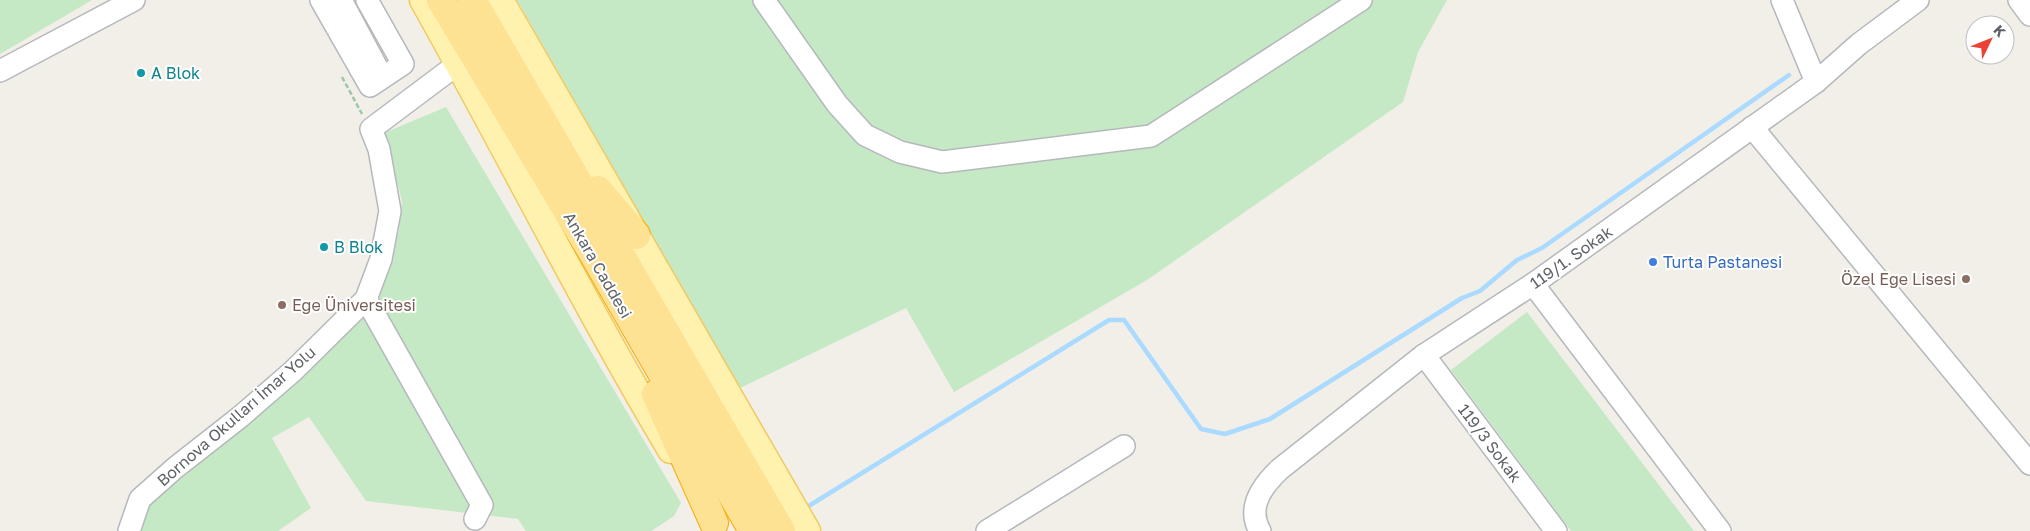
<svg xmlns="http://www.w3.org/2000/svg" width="2030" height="531" viewBox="0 0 2030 531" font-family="'Golos Text',sans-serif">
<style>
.green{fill:#c5e8c5}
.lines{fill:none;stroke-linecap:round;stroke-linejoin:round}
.stream{stroke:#aadaff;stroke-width:4.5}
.minor-casing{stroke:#b5b8bc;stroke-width:24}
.major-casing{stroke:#f2c960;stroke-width:29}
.highway-casing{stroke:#f9ab00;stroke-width:30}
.path{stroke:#9cc7a9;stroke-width:2.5;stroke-dasharray:5 2.5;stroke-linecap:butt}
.minor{stroke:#fff;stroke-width:21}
.major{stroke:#fff2af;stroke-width:26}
.highway{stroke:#fde293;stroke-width:28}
.culture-dot{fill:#0f9aa8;stroke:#fff;stroke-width:2}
.shop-dot{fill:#3f7fe0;stroke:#fff;stroke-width:2}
.education-dot{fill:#8d6e63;stroke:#fff;stroke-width:2}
.labels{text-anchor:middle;stroke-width:4;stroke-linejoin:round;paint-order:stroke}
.culture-label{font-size:16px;fill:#0d838f;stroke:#fff;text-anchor:start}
.street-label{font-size:16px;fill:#5f6368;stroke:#fff}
.shop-label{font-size:16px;fill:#366cbe;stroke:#fff;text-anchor:start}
.education-label{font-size:16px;fill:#785e54;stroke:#fff;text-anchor:end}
</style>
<rect width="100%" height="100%" fill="#f1efe8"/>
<g class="green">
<path d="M0,0H92L0,54Z"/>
<path d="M517,0H1447L1418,52L1403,102L1147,280L954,392L906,308L740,388Z"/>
<path d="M446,107L681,503L674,516L651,531H526L518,519L366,501L309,417L272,438L311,508L278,531H139L148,506L256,417L377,306L399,231L402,201L384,133Z"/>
<path d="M1527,312L1694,531H1571L1451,370Z"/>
</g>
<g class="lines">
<path class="stream" d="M804,509L1109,320H1124L1201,429L1225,434L1270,419L1462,298L1480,291L1517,260L1542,248L1789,75"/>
<g class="minor-casing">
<g id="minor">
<path d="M321,0L370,86L403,64L367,0"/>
<path d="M341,0L382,77"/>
<path d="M764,0L837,104L865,135L900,152L942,162L1151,136L1361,0"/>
<path d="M1782,0L1816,82"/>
<path d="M2019,0L2030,15"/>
<path d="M0,71L134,0"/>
<path d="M1752,127L2030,464"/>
<path d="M1533,284L1720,531"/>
<path d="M366,299L482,505L475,519"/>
<path d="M1424,355L1556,531"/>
<path d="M129,531L140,499L175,468L240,417L293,371L366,299L381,259L390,211L379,149L371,129L459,63"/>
<path d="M987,531L1124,446"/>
<path d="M1260,531C1246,507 1263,485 1280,469L1424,355L1533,284L1816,82L1859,44L1918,0"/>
</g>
</g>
<g class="major-casing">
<g id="major">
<path d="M423,0C507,149 583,303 671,450"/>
<path d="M500,0L807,531"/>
</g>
</g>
<g class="highway-casing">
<g id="highway">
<path d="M441,0L594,255L753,531"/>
<path d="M472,0L781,531"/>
<path d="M598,190L636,235"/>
<path d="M656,394L714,523"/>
</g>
</g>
<path class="path" d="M342,77L362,114"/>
<use href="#minor" class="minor"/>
<use href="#major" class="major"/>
<use href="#highway" class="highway"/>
</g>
<g class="culture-dot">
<circle cx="141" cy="73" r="5"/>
<circle cx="324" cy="247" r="5"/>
</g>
<circle class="shop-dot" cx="1653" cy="262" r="5"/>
<g class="education-dot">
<circle cx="1966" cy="279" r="5"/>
<circle cx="282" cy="305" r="5"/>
</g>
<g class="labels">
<g class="culture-label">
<text x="151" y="79">A Blok</text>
<text x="334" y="253">B Blok</text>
</g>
<g class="street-label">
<text transform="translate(1571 257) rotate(-35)" y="6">119/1. Sokak</text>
<text transform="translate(598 265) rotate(60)" y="6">Ankara Caddesi</text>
<text transform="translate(236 416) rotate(-41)" y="6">Bornova Okulları İmar Yolu</text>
<text transform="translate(1490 443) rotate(53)" y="6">119/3 Sokak</text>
</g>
<g class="shop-label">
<text x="1663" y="268">Turta Pastanesi</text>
</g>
<g class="education-label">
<text x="1956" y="285">Özel Ege Lisesi</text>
<text x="292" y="311" text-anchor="start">Ege Üniversitesi</text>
</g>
</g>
<g transform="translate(1990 40) rotate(47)"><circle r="24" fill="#ffffff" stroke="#bfc1c3"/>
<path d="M0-4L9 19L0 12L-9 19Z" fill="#ea4335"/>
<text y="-8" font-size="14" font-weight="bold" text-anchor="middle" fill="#5f6368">K</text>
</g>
</svg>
